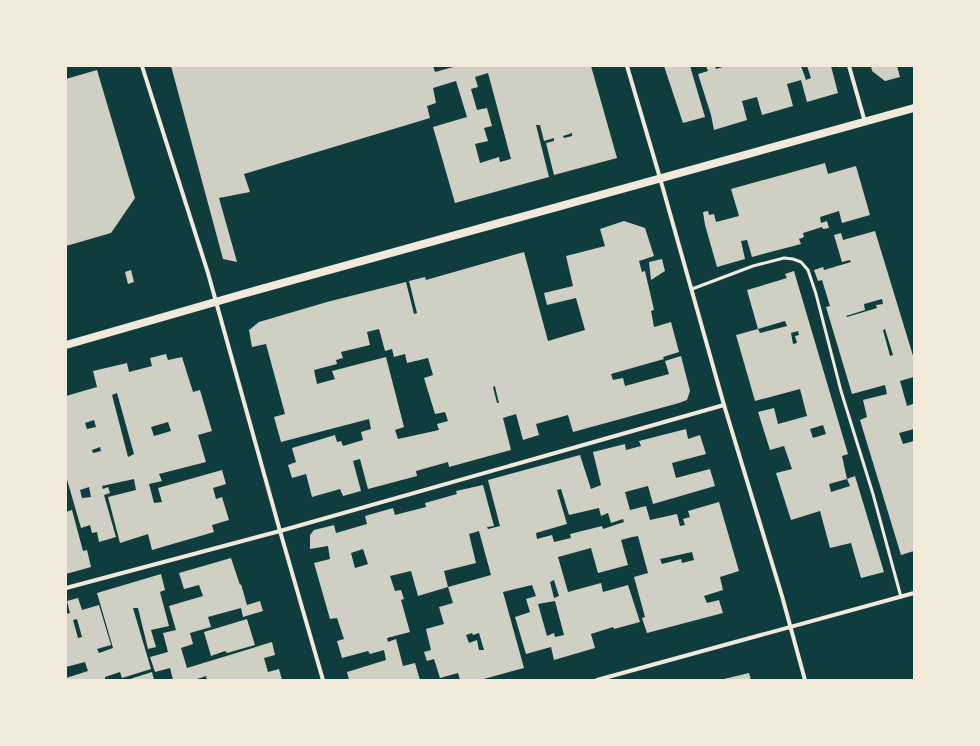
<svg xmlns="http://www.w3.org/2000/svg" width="980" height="746" viewBox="0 0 980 746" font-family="'Public Sans',sans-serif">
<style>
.building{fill:#cfcfc3;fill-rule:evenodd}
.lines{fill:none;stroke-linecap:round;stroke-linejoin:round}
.service{stroke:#f1e9da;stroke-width:3}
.minor{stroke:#f1e9da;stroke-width:4}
.secondary{stroke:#f1e9da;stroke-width:8}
</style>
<rect width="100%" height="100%" fill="#0f3d3e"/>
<g class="building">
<path d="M171,66H433L435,72L457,66H591L617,158L554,175L546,143L554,141V138L544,141L540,125H536L549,177L455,203L433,127L467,117L456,81L433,88L436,103L427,106L430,118L244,174L250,192L219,198L237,262L223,259ZM488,73L511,159L500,162L499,157L480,163L475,144L488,141L484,128L492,126L487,108L477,110L471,89L478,87L475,77ZM572,133V136L564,138L563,136Z"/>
<path d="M664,66H690L705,117L683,123Z"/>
<path d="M706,66H715L716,69L726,66H801L806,80L811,78L807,66H831L838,93L807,102L801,80L787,84L793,106L762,115L757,97L742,101L747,120L714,130L711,115L698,74L708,71Z"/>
<path d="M871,66H897L900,77L885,81L872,71Z"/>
<path d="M97,70L135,198L111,233L66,246V79Z"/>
<path d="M825,163L828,174L856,166L870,215L842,223L839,211L820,217L821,223L827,221L829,228L823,229L822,227L803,233L804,237L799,239L801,244L752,257L747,240L741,241L745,259L717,267L705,225L703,212L708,211L709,215L714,214L716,222L739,216L731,189Z"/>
<path d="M624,221L645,228L654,256L639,261L642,272L645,271L654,310L651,311L654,327L671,322L679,352L663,357L664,359L611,374L613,380L623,378L625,386L669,374L665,361L681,356L690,391L687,400L679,403L573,432L568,415L536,424L539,435L523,440L516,414L503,418L511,450L449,467L448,462L416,471L417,476L368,489L360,459L353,461L361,491L343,496L340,489L312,497L306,474L292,478L288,465L296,462L292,448L335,435L337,442L341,441L343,446L363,440L361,432L371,429L369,419L281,442L274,417L285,414L266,344L252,347L249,330L259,322L327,302L406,282L414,314L417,313L409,281L425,277L426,280L524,252L548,341L585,330L576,298L547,305L544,293L573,286L566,256L605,246L600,229ZM379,329L385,351L392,349L394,357L405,354L407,363L428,358L433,375L424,378L435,414L445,412L448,421L437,424L439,430L398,439L395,430L404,427L386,357L332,371L335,379L317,384L314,370L337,364L336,360L343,358L341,352L370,345L367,332ZM495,386L496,391L499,403H497L493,387Z"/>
<path d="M875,231L914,359V377L900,381L907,406L913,404L914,408V429L899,433L903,444L914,441V551L901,555L860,420L867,417L863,400L887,394L885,385L852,394L826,307L830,306L822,280L818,281L814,270L823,267L824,270L851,262L850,260L842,262L834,235L841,233L843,240ZM882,299L883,304L876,305L877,308L847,317L846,316L865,310L864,304ZM885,329L893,355L890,356L883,330Z"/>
<path d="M662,259L665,271L651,280L649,262Z"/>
<path d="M131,270L134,282L128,284L125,272Z"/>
<path d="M794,271L848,454L842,456L847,479L829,484L831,492L850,486L847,479L855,476L884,572L861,578L851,543L830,548L820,511L791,520L776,473L792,469L784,446L770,450L758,412L774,408L778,424L807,416L800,389L755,401L736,335L758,329L747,290L787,278L785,274ZM785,321L787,326L760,333L758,329ZM798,331L799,335L795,336L797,343L793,344L791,333ZM823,425L826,434L813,438L810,429Z"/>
<path d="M166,354L168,360L182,357L193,392L200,390L212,431L198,435L206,462L159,474L162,481L149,484L154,503L162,502L158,488L222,470L226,484L213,488L216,499L222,497L229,520L212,525L214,532L152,550L148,534L120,543L108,497L136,490L134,479L102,486L103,489L108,487L110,493L104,495L116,537L99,542L97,532L92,533L90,525L81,528L66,476V396L97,387L93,371L127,363L129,372L152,366L150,358ZM117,393L134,454L128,457L112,395ZM94,420L96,427L87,429L85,423ZM168,422L171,431L154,436L151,427ZM100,447L101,451L93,453L92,450ZM89,487L91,497L82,498L80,490Z"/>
<path d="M686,429L688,439L700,435L706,454L672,463L676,478L710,469L715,486L653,504L648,486L625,492L630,510L646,506L650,520L677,514L680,526L685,525L683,519L690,517L688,511L719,502L739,571L720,577L723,590L704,596L707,603L719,600L723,613L647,633L642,618L645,617L634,577L648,573L638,536L632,537L621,540L628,565L598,573L591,548L558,557L568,592L601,583L603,592L628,585L640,622L614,629L613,627L591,634L595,648L554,660L551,647L526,654L515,617L530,612L526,599L536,596L532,585L503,592L524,668L480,680H460L458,673L440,678L434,659L427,661L424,652L431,650L426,629L444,624L439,607L453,603L448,587L491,575L479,531L469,534L476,563L444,571L448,587L418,596L411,571L390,576L395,591L401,590L404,599L401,600L410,632L387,638L388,642L396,639L403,666L415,663L420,680H349L347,672L386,660L384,650L370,654L368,651L342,658L337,641L344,639L337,618L330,619L314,563L330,559L328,546L310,549V535L314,530L334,525L336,533L367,524L365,516L393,508L395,515L426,507L425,503L457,494L456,491L483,485L494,526L487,527L488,529L500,526L488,480L580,455L591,489L601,485L593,452L625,444L626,450L641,446L639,441ZM561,489L569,515L599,508L601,516L608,513L611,523L623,519L624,522L603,529L602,526L570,534L571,538L554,542L552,535L537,539L536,533L567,524L557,490ZM363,549L368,564L355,568L351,553ZM692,552L694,560L682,563L681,559L662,564L660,559ZM554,580L559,596L554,598L550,582ZM555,601L564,635L555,637L554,633L547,636L538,604ZM472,633L473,635L479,633L484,650H479L477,640L469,643L466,635Z"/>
<path d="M72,510L83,551L87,550L91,567L66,574V512Z"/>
<path d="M231,558L240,585L241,584L247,605L260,601L263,611L243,617L241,608L208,617L211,627L190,633L193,644L181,648L187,668L272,642L275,655L264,658L268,672L279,669L282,680H207L206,676L194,680H173L170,668L155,672L150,657L168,652L163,633L176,630L169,606L203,596L199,585L184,589L179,573Z"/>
<path d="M161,574L165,590L160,592L169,626L151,630L156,647L148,649L138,608H133L151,669L122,678L120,672L105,677V680H66V678L88,671L85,662L66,667V614L70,613L67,601L78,598L82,610L99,605L111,645L97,649L99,653L113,648L97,593ZM77,619L82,637L78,638L73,620Z"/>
<path d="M247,619L255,645L227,653L225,651L211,656L204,632Z"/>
<path d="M152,672L154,680H127Z"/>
<path d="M749,673L751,680H724V679Z"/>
</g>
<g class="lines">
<path class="service" d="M692,289L753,266L784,258L793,259L801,262L808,270L816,294L841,391L873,494L901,597"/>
<g class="minor">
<path d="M142,66L208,273L280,531L323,680"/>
<path d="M627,66L660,178L724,405L782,596L805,680"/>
<path d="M849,66L865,122"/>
<path d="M66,588L280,531L724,405"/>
<path d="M597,680L914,593"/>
</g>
<path class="secondary" d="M66,345L243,294L914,108"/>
</g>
<rect width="980" height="746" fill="none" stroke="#f1e9da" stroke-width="134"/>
</svg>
